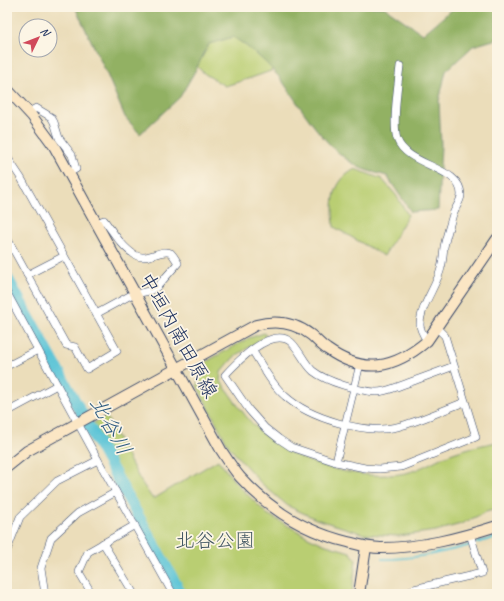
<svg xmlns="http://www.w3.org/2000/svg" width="504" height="601" viewBox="0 0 504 601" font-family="Caveat,'Klee One',sans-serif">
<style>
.green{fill:#b9ce72;stroke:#6a7e68}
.forest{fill:#92b164;stroke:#567061}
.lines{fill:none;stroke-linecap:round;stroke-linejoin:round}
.stream{stroke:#5bc4d7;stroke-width:2}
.river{stroke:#5bc4d7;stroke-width:12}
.street-casing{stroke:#3a496c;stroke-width:8}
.secondary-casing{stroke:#3a496c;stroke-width:12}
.street{stroke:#fff;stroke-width:7}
.secondary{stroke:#fbe6c4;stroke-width:10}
.labels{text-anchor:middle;stroke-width:3.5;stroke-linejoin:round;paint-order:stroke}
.street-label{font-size:20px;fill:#1b2f5e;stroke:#fcf5e5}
.park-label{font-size:20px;fill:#425763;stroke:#fcf5e5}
.water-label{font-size:21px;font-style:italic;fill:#2e5c82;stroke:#fcf5e5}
</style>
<rect width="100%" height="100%" fill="#fcf5e5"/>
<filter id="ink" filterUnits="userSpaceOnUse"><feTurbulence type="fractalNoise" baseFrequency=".025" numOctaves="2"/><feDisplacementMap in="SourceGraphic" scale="8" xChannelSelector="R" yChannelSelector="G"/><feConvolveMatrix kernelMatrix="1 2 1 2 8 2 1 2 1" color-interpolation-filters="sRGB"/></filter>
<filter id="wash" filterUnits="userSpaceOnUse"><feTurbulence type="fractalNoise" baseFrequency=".012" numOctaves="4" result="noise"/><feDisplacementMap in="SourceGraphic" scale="16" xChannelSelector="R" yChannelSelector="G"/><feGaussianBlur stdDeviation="0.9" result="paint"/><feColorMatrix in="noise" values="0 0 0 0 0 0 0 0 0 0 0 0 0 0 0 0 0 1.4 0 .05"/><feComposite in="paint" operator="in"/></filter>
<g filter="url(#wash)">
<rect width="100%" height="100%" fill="#ebddba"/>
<g class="green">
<path d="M370,7L285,66L251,78L225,86L205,74L192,62L171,30Z"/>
<path d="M355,169L382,179L396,195L408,215L384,256L334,227C332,203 331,182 355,169Z"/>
<path d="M264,333L266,336L234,357L221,372L220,380C233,399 246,419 263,434C296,464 362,482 406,473C420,470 438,458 453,453C467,448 482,445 497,442V509L486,512L461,524L436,531L399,536L364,534L316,519L288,506L261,483L229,447L197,386L202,364L249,338Z"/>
<path d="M106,416L140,480L152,498H155L218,460L235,482L267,514L310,538L326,545L350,552L356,559L352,594H185L92,424Z"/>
</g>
<path class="forest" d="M75,7H384L423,34L455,7H497V39L473,46L446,71L439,101L441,145L438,210L411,212L387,176C377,173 364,171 355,165C323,145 304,112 283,82C269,64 252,49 233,37L209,44L195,71L180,97L140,134L125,117L106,72Z"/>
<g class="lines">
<g class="stream">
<path d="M476,543L497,537"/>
<path d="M382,559C417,559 439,553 471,545"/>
</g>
<path class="river" d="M7,278L181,594"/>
</g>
</g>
<g filter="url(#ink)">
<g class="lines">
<g class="street-casing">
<g id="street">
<path d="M400,66C398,85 392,123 397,139C407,167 461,166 461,195C461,201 455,208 453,214C450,225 446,236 444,247C443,254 443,261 441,268C437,286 420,306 420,325C420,330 424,336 427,341"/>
<path d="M29,112L36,108L51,117L54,122L59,138L72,155L76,169L69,173"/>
<path d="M7,157L21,178L117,351L87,369L75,347L66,345L7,238"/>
<path d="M27,275L64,256"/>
<path d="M7,293L98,460L173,594"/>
<path d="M96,314L131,295L149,291L157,287L178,263C176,260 174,256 171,253C162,248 146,262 135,255C122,247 113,232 104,220L97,223"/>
<path d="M437,328L445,336L476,437L401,467L379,469L365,468L336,462L291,447L279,439L265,428L249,410L225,375C237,362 272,326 291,342C299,349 304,363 313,371C327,382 359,391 376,392C386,392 396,387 405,384C422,378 438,372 454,366"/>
<path d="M252,350C262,365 271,384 285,396C309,418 365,435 397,427C420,421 443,410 465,402"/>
<path d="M7,366L38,350"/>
<path d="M7,412L57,385"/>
<path d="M336,462L360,364"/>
<path d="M103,543L134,594"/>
<path d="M7,550L20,517L57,481L98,460"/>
<path d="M45,594L41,568L51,538L78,513L116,492"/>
<path d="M92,594L79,572L88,552L135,525"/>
<path d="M408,594L414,589L482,573L470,534"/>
</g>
</g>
<g class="secondary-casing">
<g id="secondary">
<path d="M7,89L32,116L54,146L221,450C227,459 233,469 240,477C269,509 306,532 348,542C359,545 369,548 381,548C421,548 459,538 497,526"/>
<path d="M7,467L27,451L256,325C276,320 294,322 311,335C316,339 321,345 327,349C364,375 394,369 427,341L497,239"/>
<path d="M359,594L366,547"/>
</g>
</g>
<use href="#street" class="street"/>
<use href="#secondary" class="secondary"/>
</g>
</g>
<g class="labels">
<g class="street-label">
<text transform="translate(179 335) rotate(61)" y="7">中垣内南田原線</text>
</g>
<g class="park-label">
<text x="215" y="547">北谷公園</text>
</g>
<g class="water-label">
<text transform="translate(111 426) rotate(61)" y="7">北谷川</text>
</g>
</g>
<rect width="504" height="601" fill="none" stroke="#fcf5e5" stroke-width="24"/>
<g transform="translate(38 38) rotate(47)"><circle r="19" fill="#fcf5e5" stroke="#a2a6af"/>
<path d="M0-3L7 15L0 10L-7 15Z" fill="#d1495b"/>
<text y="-6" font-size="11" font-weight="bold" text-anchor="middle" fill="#1b2f5e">N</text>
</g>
</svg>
